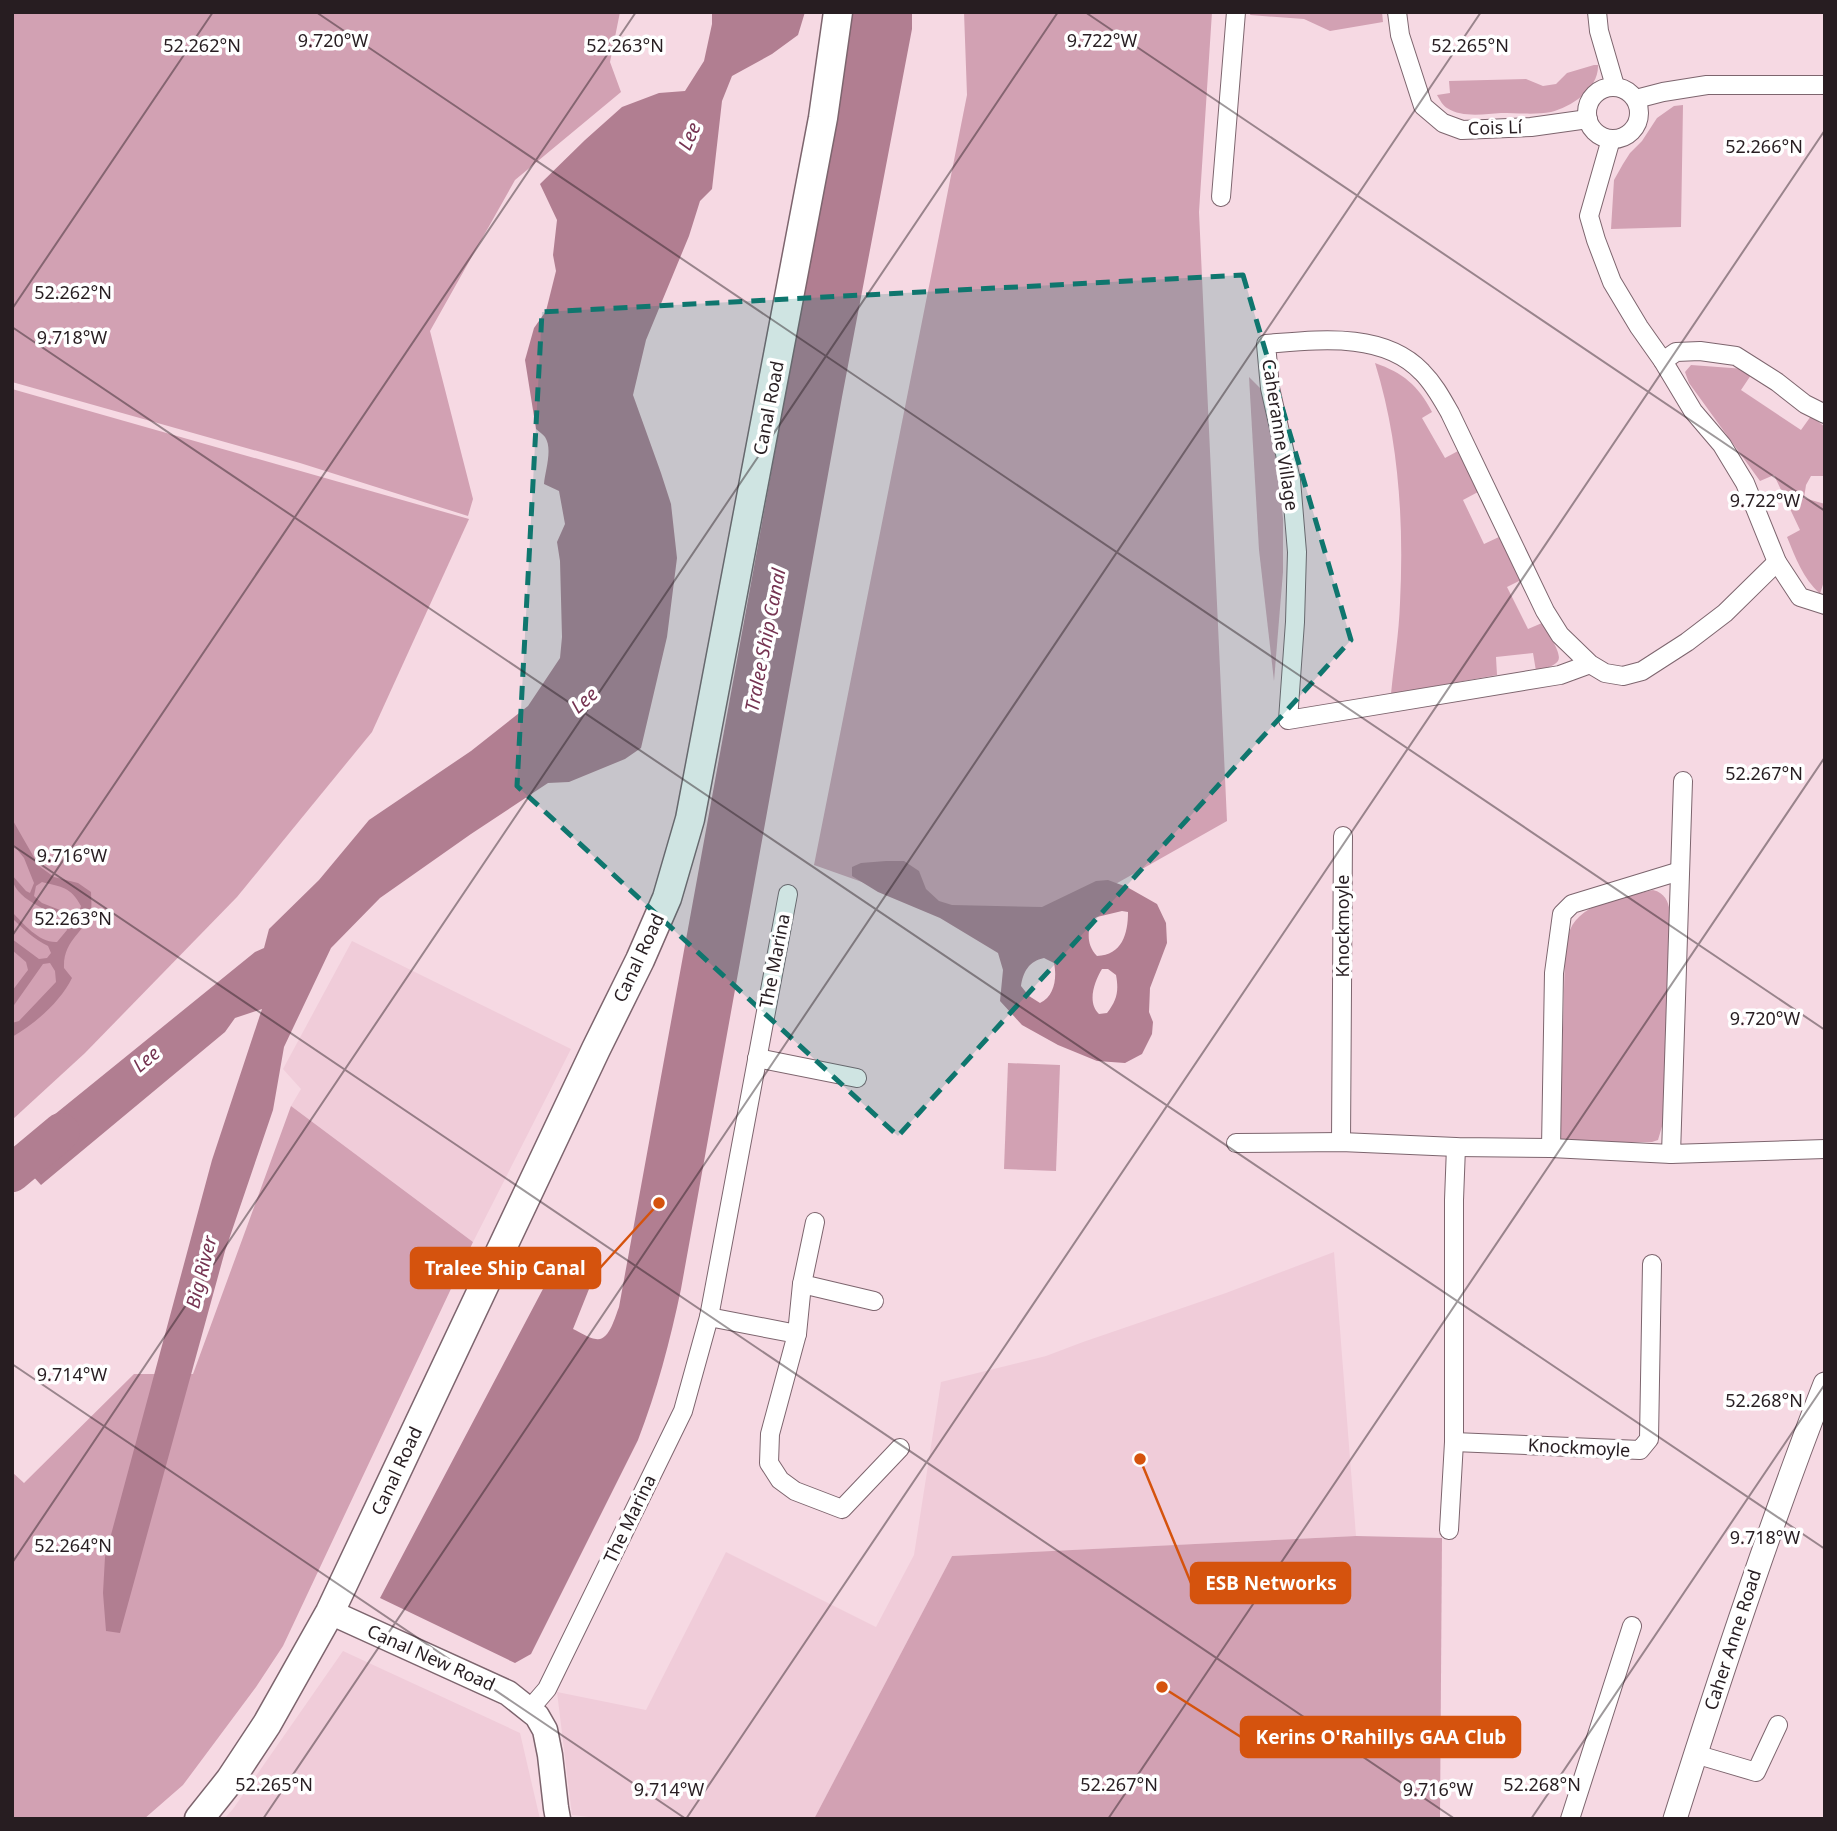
<svg xmlns="http://www.w3.org/2000/svg" width="1837" height="1831" viewBox="0 0 1837 1831" font-family="'Noto Sans',sans-serif">
<style>
.built{fill:#f0ccd9}
.green{fill:#d2a1b3}
.water{fill:#b17e91;fill-rule:evenodd}
.lines{fill:none;stroke-linecap:round;stroke-linejoin:round}
.river{stroke:#b17e91;stroke-width:38}
.minor-casing{stroke:#7d656e;stroke-width:20}
.tertiary-casing{stroke:#7d656e;stroke-width:25}
.secondary-casing{stroke:#7d656e;stroke-width:27}
.primary-casing{stroke:#7d656e;stroke-width:31}
.minor{stroke:#fff;stroke-width:18}
.tertiary{stroke:#fff;stroke-width:23}
.secondary{stroke:#fff;stroke-width:24}
.primary{stroke:#fff;stroke-width:28}
.marked{fill:#0f766e;fill-opacity:0.2;stroke:#0f766e;stroke-width:5;stroke-dasharray:14 9;stroke-linejoin:round}
.ticks{fill:none;stroke:#271d21;stroke-width:2;stroke-opacity:0.45}
.labels{text-anchor:middle;stroke-width:7;stroke-linejoin:round;paint-order:stroke}
.street-label{font-size:18px;fill:#271d21;stroke:#fff}
.water-label{font-size:19px;font-style:italic;fill:#763452;stroke:#fff}
.ticks-label{font-size:18px;text-anchor:middle;fill:#271d21;stroke:#fff;stroke-width:7;stroke-linejoin:round;paint-order:stroke}
.leader{fill:none;stroke:#d5530e;stroke-width:2.5}
.callout-dot{fill:#d5530e;stroke:#fff;stroke-width:2.5}
.callout{fill:#d5530e;stroke:#d5530e;stroke-width:2.5}
.callout-label{font-size:19px;text-anchor:middle;font-weight:bold;fill:#fff}
</style>
<rect width="100%" height="100%" fill="#f6d9e3"/>
<g class="built">
<path d="M352,941L571,1049L473,1242L291,1106L301,1089L283,1069Z"/>
<path d="M1334,1252L1356,1536L952,1556L814,1819H607L572,1815L557,1692L646,1710L726,1552L876,1627L914,1555L941,1382L1046,1356L1083,1342L1226,1293Z"/>
<path d="M343,1651L520,1733L540,1819H224L233,1809Z"/>
</g>
<g class="green">
<path d="M12,12H620L610,62L621,92L515,180L430,331L473,499L468,516L300,463L12,382Z"/>
<path d="M964,12H1212L1199,212L1227,821L1020,938L814,865L967,95Z"/>
<path d="M1251,12H1382L1383,22L1330,31L1304,19L1250,15Z"/>
<path d="M1594,65H1598C1599,89 1571,107 1551,112C1536,115 1517,113 1501,113C1485,114 1462,118 1447,108C1443,106 1440,100 1437,95L1450,93L1449,81L1526,79L1543,86L1556,84L1567,73Z"/>
<path d="M1683,105L1681,227L1611,229L1614,180L1623,164L1630,153L1642,141L1657,118L1674,106Z"/>
<path d="M1375,363C1403,373 1418,385 1432,412L1422,418L1445,458L1458,451L1478,492L1463,500L1484,544L1499,537L1521,580L1507,587L1528,629L1542,623C1546,631 1563,653 1558,661C1554,667 1542,669 1536,671L1533,653L1496,657L1497,675L1391,694C1394,664 1399,633 1400,603C1404,523 1399,440 1375,363Z"/>
<path d="M1691,365L1745,369L1751,375L1741,390L1801,430L1811,416L1825,427V476H1811L1806,485L1804,498L1825,504V578L1820,594C1803,578 1796,559 1787,537L1800,530L1774,475L1760,481L1689,383L1685,372Z"/>
<path d="M1249,377L1264,392L1270,419L1280,485L1283,519V572L1274,681L1259,550Z"/>
<path d="M12,389L469,519L372,732L237,897L85,1053L12,1120Z"/>
<path d="M1653,890C1665,893 1668,901 1670,912L1663,1123L1658,1140L1652,1142H1560L1565,953C1567,945 1567,937 1570,930C1582,901 1626,897 1653,890Z"/>
<path d="M1008,1063L1060,1065L1056,1171L1004,1169Z"/>
<path d="M291,1106L473,1242L283,1646L256,1687L183,1785L144,1819H12V1472L24,1483L134,1374H193Z"/>
<path d="M1356,1536L1442,1538L1440,1818L814,1819L952,1556Z"/>
</g>
<g class="water">
<path d="M712,12H805L798,35L772,54L732,76L722,101L712,189L700,201L689,236L646,340L633,395L661,473L671,504L677,558L667,637L641,748L625,759L569,782L548,783L471,834L380,898L331,948L284,1047L273,1110L225,1251L120,1633L106,1631L103,1593L105,1557L212,1160L262,1009L235,1018L225,1032L41,1185L12,1153V1149L255,952L264,948L269,929L319,880L369,820L471,751L528,706L560,658L562,637L560,561L557,542L565,524L559,491L544,484C545,471 553,449 545,437C543,434 539,432 536,429L525,360L534,328L546,311L556,271L553,255L557,220L540,184L585,140L622,107L659,93L685,91L704,61L712,24Z"/>
<path d="M852,12H912V29L842,397L681,1289C670,1341 657,1391 638,1440L531,1654L515,1663L380,1598L563,1251L580,1261L576,1275L591,1284L573,1329C580,1332 588,1338 596,1339C609,1342 615,1317 619,1307L830,150Z"/>
<path d="M12,819L39,866L54,877L78,883L91,892C91,898 92,904 91,909C86,934 63,938 64,968L72,978C61,1001 35,1024 12,1037V1023L19,1021L56,982L55,971L50,963L43,964L12,1008V991L28,970L26,962L12,950V939L39,959L47,958L51,953L48,946C34,939 23,929 12,918V912C24,924 39,943 57,942L67,930L66,922C50,909 12,900 12,875L26,891L30,893L34,883L24,858L12,843ZM42,882C62,887 71,887 81,906L78,916L72,923L68,921L65,912L42,903L34,896L36,886Z"/>
<path d="M886,861H904L919,871L926,889L939,901L952,905L1042,907L1096,881L1108,880L1127,887L1157,904L1166,923L1167,943L1150,988L1149,1012L1153,1022L1152,1034L1142,1054L1125,1063L1097,1061L1058,1045L1022,1025L1000,1001L1003,970L998,953L940,918L878,892L852,876V867L861,863ZM1122,911L1128,912C1128,934 1122,955 1097,956C1087,945 1088,936 1090,922L1097,917ZM1044,958L1054,963C1057,977 1055,996 1040,1003L1029,996L1021,986C1023,972 1029,961 1044,958ZM1102,969H1108L1116,975C1119,991 1117,1000 1107,1013L1099,1014C1087,1003 1094,982 1102,969Z"/>
</g>
<g class="lines">
<path class="river" d="M12,1173L61,1132"/>
<g class="minor-casing">
<g id="minor">
<path d="M1397,12L1400,35L1423,106L1443,123L1462,130L1531,127L1588,119"/>
<path d="M1597,12L1599,31L1615,86"/>
<circle cx="1613" cy="113" r="26"/>
<path d="M1636,99L1663,92L1707,85H1825"/>
<path d="M1611,139L1589,216L1596,240L1612,282L1639,327L1663,361L1693,411L1722,445L1745,483L1777,562L1800,597L1825,605"/>
<path d="M1221,197L1236,12"/>
<path d="M1663,361L1676,352L1700,351L1736,356L1777,382L1805,404L1825,414"/>
<path d="M1590,664L1560,675L1288,720L1295,622L1297,552L1291,480L1270,388L1266,344C1317,340 1383,331 1422,372C1434,384 1442,399 1450,413L1545,611L1560,635L1590,664L1605,673L1623,676L1642,671L1687,642L1725,613L1777,562"/>
<path d="M757,1058L857,1078"/>
<path d="M1341,1142L1343,836"/>
<path d="M1236,1143L1341,1142L1456,1147L1551,1148L1671,1154L1825,1149"/>
<path d="M1551,1148L1554,973L1562,914L1572,904L1680,871"/>
<path d="M1671,1154L1683,781"/>
<path d="M802,1284L874,1301"/>
<path d="M709,1317L797,1334L770,1434L769,1463L780,1480L795,1491L842,1509L900,1448"/>
<path d="M797,1334L802,1284L815,1222"/>
<path d="M1454,1442L1640,1450L1649,1439L1652,1264"/>
<path d="M1449,1530L1454,1442V1200L1456,1147"/>
<path d="M528,1711L547,1689L683,1411L709,1317L788,894"/>
<path d="M1695,1754L1756,1772L1778,1725"/>
<path d="M1570,1819L1632,1626"/>
</g>
</g>
<g class="tertiary-casing">
<path id="tertiary" d="M1675,1819C1721,1673 1769,1527 1825,1384"/>
</g>
<g class="secondary-casing">
<path id="secondary" d="M330,1612L508,1693L537,1716L545,1730L550,1755L556,1808L558,1819"/>
</g>
<g class="primary-casing">
<path id="primary" d="M199,1819L230,1780L267,1724L330,1612L596,1049L640,960L667,898L690,819L823,118L838,12"/>
</g>
<use href="#minor" class="minor"/>
<use href="#tertiary" class="tertiary"/>
<use href="#secondary" class="secondary"/>
<use href="#primary" class="primary"/>
</g>
<path class="marked" d="M1243,275L1351,640L898,1136L517,786L542,312Z"/>
<path class="ticks" d="M316,12L1825,1030M1085,12L1825,511M12,309L213,12M12,327L1825,1549M12,845L1455,1819M12,936L636,12M12,1364L686,1819M12,1563L1058,12M263,1819L1481,12M686,1819L1825,130M1108,1819L1825,757M1531,1819L1825,1384"/>
<g class="labels">
<g class="street-label">
<text transform="translate(1495 128) rotate(-2)" y="6">Cois Lí</text>
<text transform="translate(769 408) rotate(-79)" y="6">Canal Road</text>
<text transform="translate(1280 435) rotate(81)" y="6">Caheranne Village</text>
<text transform="translate(1343 926) rotate(-90)" y="6">Knockmoyle</text>
<text transform="translate(639 958) rotate(-65)" y="6">Canal Road</text>
<text transform="translate(775 961) rotate(-79)" y="6">The Marina</text>
<text transform="translate(1579 1448) rotate(3)" y="6">Knockmoyle</text>
<text transform="translate(397 1471) rotate(-65)" y="6">Canal Road</text>
<text transform="translate(630 1519) rotate(-64)" y="6">The Marina</text>
<text transform="translate(1733 1640) rotate(-72)" y="6">Caher Anne Road</text>
<text transform="translate(431 1658) rotate(24)" y="6">Canal New Road</text>
</g>
<g class="water-label">
<text transform="translate(689 136) rotate(-66)" y="7">Lee</text>
<text transform="translate(765 640) rotate(-79)" y="7">Tralee Ship Canal</text>
<text transform="translate(584 700) rotate(-41)" y="7">Lee</text>
<text transform="translate(146 1059) rotate(-40)" y="7">Lee</text>
<text transform="translate(201 1272) rotate(-76)" y="7">Big River</text>
</g>
</g>
<g class="ticks-label">
<text x="333" y="47">9.720°W</text>
<text x="1102" y="47">9.722°W</text>
<text x="202" y="52">52.262°N</text>
<text x="625" y="52">52.263°N</text>
<text x="1470" y="52">52.265°N</text>
<text x="1764" y="153">52.266°N</text>
<text x="73" y="299">52.262°N</text>
<text x="72" y="344">9.718°W</text>
<text x="1765" y="507">9.722°W</text>
<text x="1764" y="780">52.267°N</text>
<text x="72" y="862">9.716°W</text>
<text x="73" y="925">52.263°N</text>
<text x="1765" y="1025">9.720°W</text>
<text x="72" y="1381">9.714°W</text>
<text x="1764" y="1407">52.268°N</text>
<text x="1765" y="1544">9.718°W</text>
<text x="73" y="1552">52.264°N</text>
<text x="274" y="1791">52.265°N</text>
<text x="1119" y="1791">52.267°N</text>
<text x="1542" y="1791">52.268°N</text>
<text x="669" y="1796">9.714°W</text>
<text x="1438" y="1796">9.716°W</text>
</g>
<path class="leader" d="M659 1203L600 1268M1140 1459L1191 1583M1162 1687L1241 1737"/>
<g class="callout-dot">
<circle cx="659" cy="1203" r="7"/>
<circle cx="1140" cy="1459" r="7"/>
<circle cx="1162" cy="1687" r="7"/>
</g>
<g class="callout">
<rect x="411" y="1248" width="189" height="40" rx="7"/>
<rect x="1191" y="1563" width="159" height="40" rx="7"/>
<rect x="1241" y="1717" width="279" height="40" rx="7"/>
</g>
<g class="callout-label">
<text x="505" y="1275">Tralee Ship Canal</text>
<text x="1271" y="1590">ESB Networks</text>
<text x="1381" y="1744">Kerins O'Rahillys GAA Club</text>
</g>
<rect width="1837" height="1831" fill="none" stroke="#271d21" stroke-width="28"/>
</svg>
